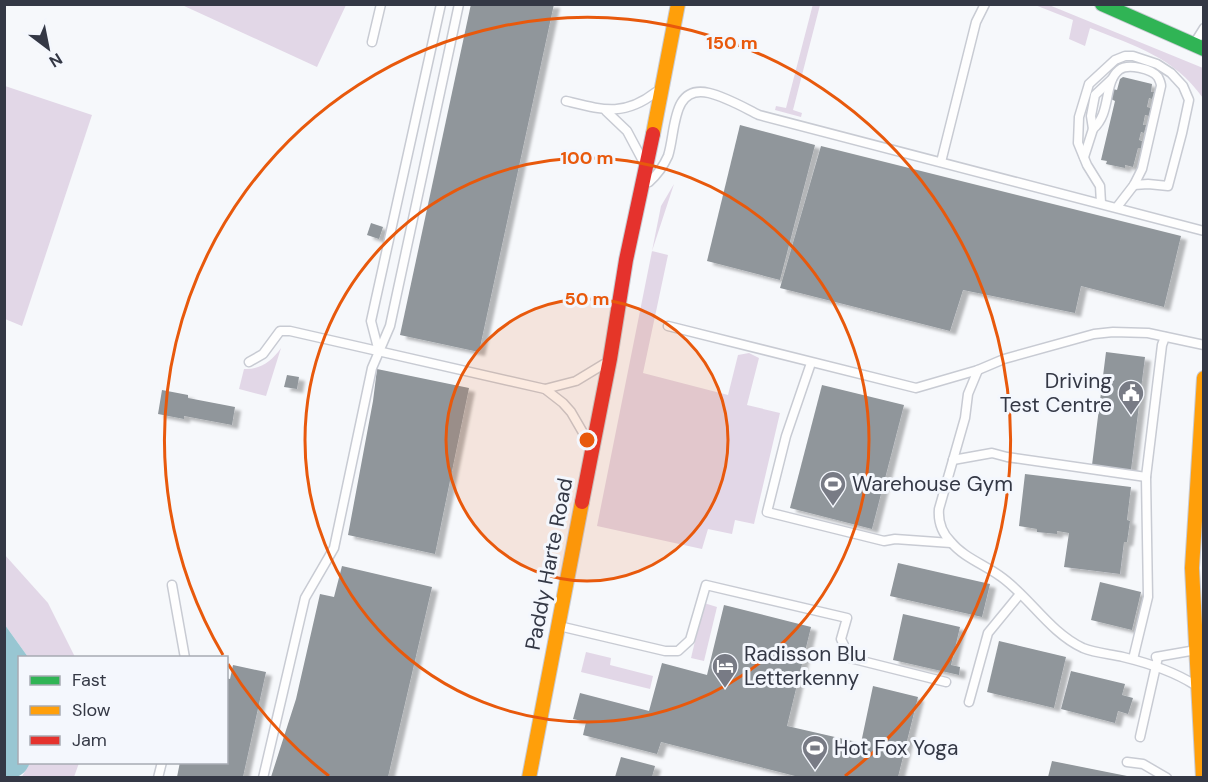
<svg xmlns="http://www.w3.org/2000/svg" width="1208" height="782" viewBox="0 0 1208 782" font-family="'DM Sans',sans-serif">
<style>
.green{fill:#e2d7e7}
.water{fill:#98c6d2}
.building{fill:#90969b;filter:url(#shadow)}
.lines{fill:none;stroke-linecap:round;stroke-linejoin:round}
.lane-casing{stroke:#c8cbd3;stroke-width:11}
.fast-casing{stroke:#c8cbd3;stroke-width:16}
.slow-casing{stroke:#c8cbd3;stroke-width:16}
.jam-casing{stroke:#c8cbd3;stroke-width:16}
.lane{stroke:#fefefe;stroke-width:8}
.fast{stroke:#30b455;stroke-width:14}
.slow{stroke:#ff9f0a;stroke-width:14}
.jam{stroke:#e5322d;stroke-width:14}
.ring{fill:none;stroke:#e8590c;stroke-width:3}
.labels{text-anchor:middle;stroke-width:6;stroke-linejoin:round;paint-order:stroke}
.poi-label{font-size:21px;fill:#343845;stroke:#f4f7fd;text-anchor:start}
.street-label{font-size:21px;fill:#343845;stroke:#f4f7fd}
.centre{fill:#e8590c;stroke:#f4f7fd;stroke-width:3}
.ring-label{font-size:18px;text-anchor:middle;font-weight:bold;fill:#e8590c;stroke:#f4f7fd;stroke-width:6;stroke-linejoin:round;paint-order:stroke}
</style>
<defs>
<filter id="shadow"><feDropShadow dx="6" dy="4" stdDeviation="1.5" flood-color="#0004"/></filter>
</defs>
<rect width="100%" height="100%" fill="#f6f8fb"/>
<g class="green">
<path d="M813,4L820,5L793,110L802,113L801,117L775,110L776,106L786,108Z"/>
<path d="M182,5H346L317,67Z"/>
<path d="M1035,5H1049L1203,68V98C1174,57 1135,46 1090,28L1085,46L1069,39L1073,20Z"/>
<path d="M5,86L92,115L22,326L5,319Z"/>
<path d="M674,184L652,251L668,255L643,373L728,395L738,355L749,353L759,358L747,405L780,413L754,524L735,520L732,534L708,529L702,549L597,526L661,206Z"/>
<path d="M281,348L266,396L239,389L244,369C260,370 272,361 281,348Z"/>
<path d="M4,554L48,603L75,657H28L5,625Z"/>
<path d="M704,603L717,607L704,661L691,658Z"/>
<path d="M586,652L611,658L610,665L653,676L650,689L581,672Z"/>
<path d="M30,763H79L74,777L21,778Z"/>
</g>
<path class="water" d="M5,625L28,657L20,658V762L30,763C24,776 18,778 5,777Z"/>
<g class="building">
<path d="M471,4H554L479,352L400,335Z"/>
<path d="M1123,77L1152,84L1151,92H1154L1152,99L1149,98L1147,107L1151,108L1149,116L1145,115L1143,125H1146L1144,133L1141,132L1139,140L1142,141L1141,148H1138L1133,167L1125,165V168L1106,164L1107,161L1101,160L1115,101L1111,99L1113,89L1117,90L1120,79Z"/>
<path d="M740,125L815,145L780,280L707,261Z"/>
<path d="M821,146L1181,236L1164,307L1081,286L1075,313L963,290L950,331L780,288Z"/>
<path d="M371,223L383,227L379,239L367,235Z"/>
<path d="M1106,352L1145,357L1131,470L1092,465Z"/>
<path d="M377,369L469,388L435,554L348,535L373,401Z"/>
<path d="M287,375L299,377L297,389L284,387Z"/>
<path d="M822,385L904,405L872,529L790,508Z"/>
<path d="M162,390L188,395V398L235,407L232,425L184,416V419L158,414Z"/>
<path d="M1025,474L1131,487L1127,520L1130,521L1127,542H1124L1120,574L1064,567L1069,533L1057,531V534L1037,532V529L1019,526Z"/>
<path d="M898,563L990,584L982,617L890,596Z"/>
<path d="M342,566L432,587L388,777H271L296,699L320,594L334,597Z"/>
<path d="M1100,582L1141,592L1132,630L1091,620Z"/>
<path d="M724,605L811,627L787,726L861,743L873,686L918,697L898,777H799L661,742L657,754L583,735L586,722L573,719L580,693L649,711L662,663L707,675Z"/>
<path d="M903,614L960,627L951,665L960,667L959,675L893,660Z"/>
<path d="M999,641L1066,657L1054,708L987,692Z"/>
<path d="M233,665L266,672L243,777H177L180,762H226V678L230,679Z"/>
<path d="M1071,671L1125,684L1122,695L1133,698L1128,714L1118,711L1115,723L1061,709Z"/>
<path d="M621,757L655,766L652,777H615Z"/>
<path d="M1052,761L1127,776V777H1048Z"/>
</g>
<g class="lines">
<g class="lane-casing">
<g id="lane">
<path d="M372,42L381,4"/>
<path d="M1194,44L1204,28"/>
<path d="M566,101C603,110 624,117 656,92"/>
<path d="M606,111L627,131L643,161"/>
<path d="M1093,129C1112,112 1103,83 1119,70C1128,63 1152,69 1158,77C1159,79 1161,84 1161,86L1142,169L1134,185L1117,207"/>
<path d="M1084,157L1093,129L1091,116L1095,95L1112,79"/>
<path d="M941,162L976,22L985,4"/>
<path d="M649,182C657,175 664,165 668,156C676,132 671,84 709,93C726,97 743,107 759,115L1204,231"/>
<path d="M1101,203L1100,186L1087,165L1078,143L1079,117L1089,84L1115,60L1125,56H1133L1157,64L1171,73L1183,86L1189,100L1182,133L1168,186L1148,184L1134,185"/>
<path d="M668,326L916,388L978,370L1004,359L1094,334L1113,332L1148,333L1204,345"/>
<path d="M379,352L371,321L441,4"/>
<path d="M249,362L263,354L280,331H290L545,389L563,403L571,412L589,443"/>
<path d="M811,363L786,436L767,512L884,541L895,539L951,543"/>
<path d="M978,370L968,394L965,418L939,509C938,521 942,533 951,542C963,557 985,565 1000,576C1029,596 1049,632 1083,648C1095,653 1110,654 1123,657C1148,663 1173,671 1195,685"/>
<path d="M545,389L576,381L604,364"/>
<path d="M953,460L992,453L1007,457L1146,477"/>
<path d="M172,585L185,658"/>
<path d="M559,626L665,651H678L690,640L706,585L847,618L841,639L850,658L946,682"/>
<path d="M1156,657L1196,650"/>
<path d="M1133,659L1148,597L1146,477L1162,345L1165,337"/>
<path d="M969,702L988,633L1020,594"/>
<path d="M1140,737L1158,657"/>
<path d="M1127,762L1143,764L1167,778"/>
<path d="M158,778L162,762"/>
<path d="M263,778L305,598L334,548L372,368L390,326L459,4"/>
</g>
</g>
<g class="fast-casing">
<path id="fast" d="M1102,4L1204,49"/>
</g>
<g class="slow-casing">
<g id="slow">
<path d="M653,134L678,4"/>
<path d="M529,778L582,502"/>
<path d="M1203,778L1192,568L1204,378"/>
</g>
</g>
<g class="jam-casing">
<path id="jam" d="M582,502L610,359L626,260L653,134"/>
</g>
<use href="#lane" class="lane"/>
<use href="#fast" class="fast"/>
<use href="#slow" class="slow"/>
<use href="#jam" class="jam"/>
</g>
<circle cx="587" cy="440" r="141" fill="#e8590c" fill-opacity=".12"/>
<g class="ring">
<circle cx="587" cy="440" r="141"/>
<circle cx="587" cy="440" r="282"/>
<path d="M329 776A423 423 0 0 1 228 664M223 655A423 423 0 1 1 845 776"/>
</g>
<defs>
<g id="civic-pin" transform="scale(1.35)"><path d="M0 17L-7.5 6A9.5 9.5 0 1 1 7.5 6Z" fill="#787b85" stroke="#f4f7fd"/><path d="M-.6-6.5H3V-4.5H.6V-3L4-1V1h2V6H-6V1h2V-1L-.6-3ZM-1.2 2.5V6h2.4V2.5Z" fill="#fff"/></g>
<g id="stadium-pin" transform="scale(1.35)"><path d="M0 17L-7.5 6A9.5 9.5 0 1 1 7.5 6Z" fill="#787b85" stroke="#f4f7fd"/><path d="M0-5a6.5 5 0 1 0 0 10a6.5 5 0 1 0 0-10ZM-3.5-1.8h7v3.6h-7Z" fill="#fff"/></g>
<g id="hotel-pin" transform="scale(1.35)"><path d="M0 17L-7.5 6A9.5 9.5 0 1 1 7.5 6Z" fill="#787b85" stroke="#f4f7fd"/><path d="M-6-4.5h1.5V1H6V5H4.5V3h-9V5H-6ZM-4 0a1.8 1.8 0 1 1 3.6 0ZM.5 0V-2.5h3Q6-2.5 6 0Z" fill="#fff"/></g>
</defs>
<g fill-rule="evenodd">
<use href="#civic-pin" x="1131" y="393"/>
<use href="#stadium-pin" x="833" y="484"/>
<use href="#hotel-pin" x="725" y="666"/>
<use href="#stadium-pin" x="815" y="748"/>
</g>
<g class="labels">
<g class="poi-label">
<text x="1112" y="388" text-anchor="end">Driving<tspan x="1112" dy="24">Test Centre</tspan></text>
<text x="852" y="491">Warehouse Gym</text>
<text x="744" y="661">Radisson Blu<tspan x="744" dy="24">Letterkenny</tspan></text>
<text x="834" y="755">Hot Fox Yoga</text>
</g>
<g class="street-label">
<text transform="translate(549 564) rotate(-79)" y="7">Paddy Harte Road</text>
</g>
</g>
<circle cx="587" cy="440" r="9" class="centre"/>
<g class="ring-label">
<text x="732" y="49">150 m</text>
<text x="587" y="164">100 m</text>
<text x="587" y="305">50 m</text>
</g>
<rect width="1208" height="782" fill="none" stroke="#343845" stroke-width="12"/>
<rect x="18" y="656" width="210" height="108" fill="#f4f7fd" stroke="#a7abb3" stroke-width="1.5"/>
<rect x="30" y="676" width="30" height="9" fill="#30b455" stroke="#a7abb3" stroke-width="1.5"/>
<text x="72" y="686" font-size="18" fill="#343845">Fast</text>
<rect x="30" y="706" width="30" height="9" fill="#ff9f0a" stroke="#a7abb3" stroke-width="1.5"/>
<text x="72" y="716" font-size="18" fill="#343845">Slow</text>
<rect x="30" y="736" width="30" height="9" fill="#e5322d" stroke="#a7abb3" stroke-width="1.5"/>
<text x="72" y="746" font-size="18" fill="#343845">Jam</text>
<g transform="translate(48 48) rotate(148)" stroke="#f4f7fd" stroke-width="4.5" paint-order="stroke">
<path d="M0-4.5L10 22L0 15L-10 22Z" fill="#343845"/>
<text y="-9" font-size="16" font-weight="bold" text-anchor="middle" fill="#343845">N</text>
</g>
</svg>
